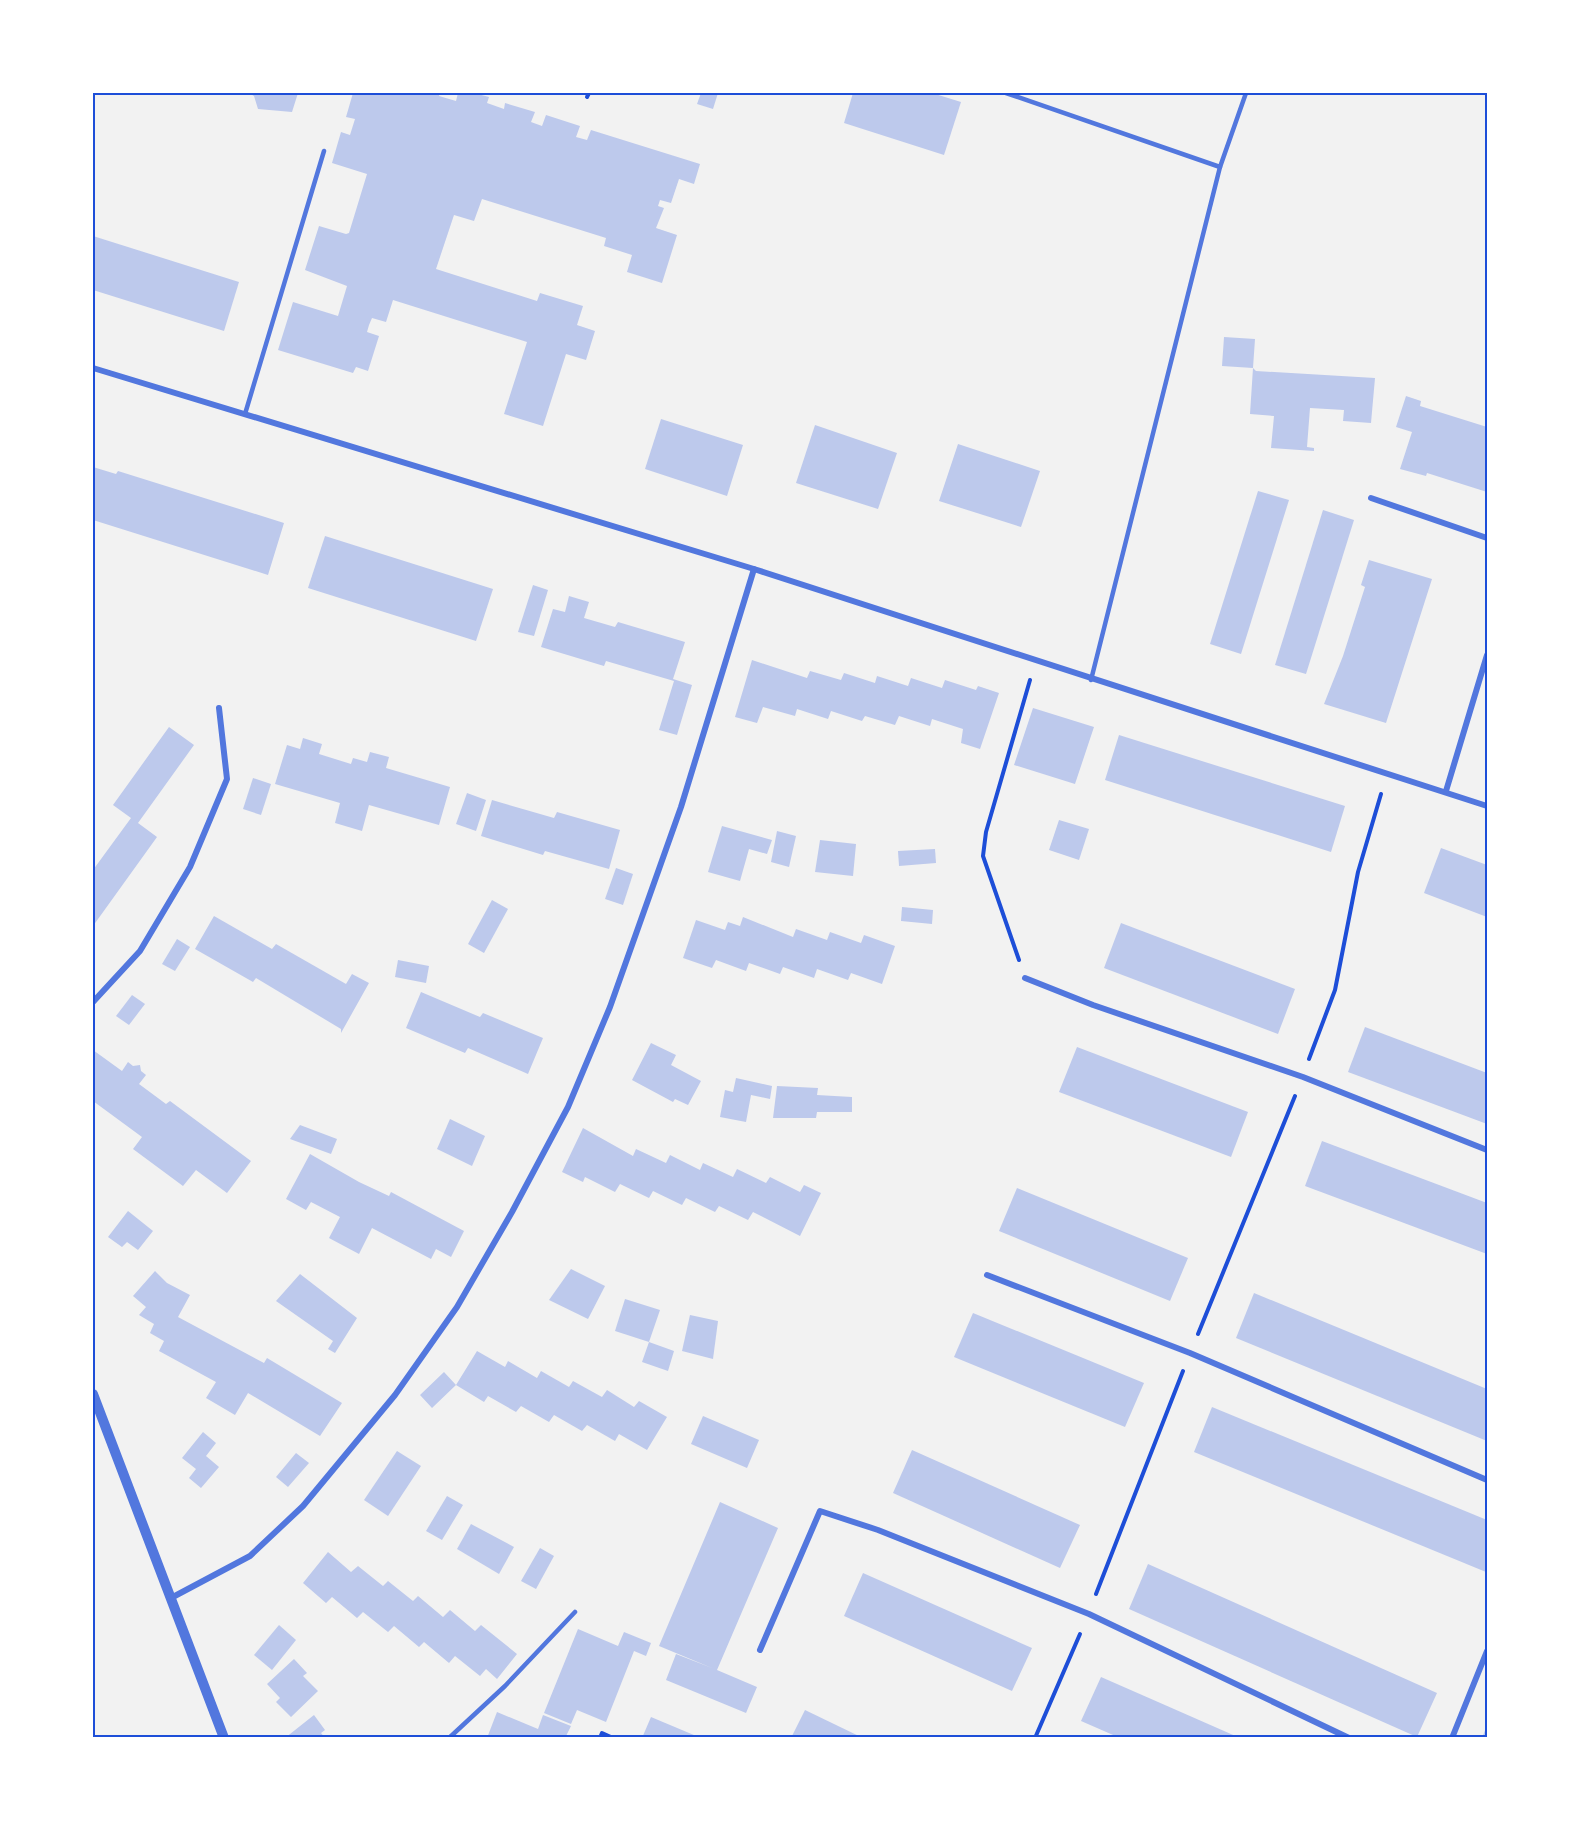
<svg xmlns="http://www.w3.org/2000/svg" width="1580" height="1831" viewBox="0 0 1580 1831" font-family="Merriweather,serif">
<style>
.building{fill:#bdc9ec}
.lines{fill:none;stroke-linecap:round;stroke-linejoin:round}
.path{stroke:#1d4ed8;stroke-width:4}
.service{stroke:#5277de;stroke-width:4.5}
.minor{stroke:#5277de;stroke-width:6}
.tertiary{stroke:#5277de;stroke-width:10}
.neatline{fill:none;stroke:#1d4ed8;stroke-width:2}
</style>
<rect width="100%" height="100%" fill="#f2f2f2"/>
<g class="building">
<path d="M249,93H298L292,112L258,109L254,96Z"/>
<path d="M353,93H440L439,96L456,101L458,93H474L489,97L487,103L504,109L505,103L535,112L531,122L542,126L546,115L580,126L576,137L587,140L591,130L700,164L694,184L679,179L671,203L660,200L658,206L664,208L656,228L677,235L662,283L627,272L632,255L604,246L606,238L482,199L474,221L454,215L436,269L537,301L540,293L583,306L577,325L595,331L586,360L566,354L543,426L504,414L527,342L393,300L386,322L372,318L369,325L367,332L379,336L368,371L356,367L353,373L278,350L293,302L338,316L347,286L305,270L319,226L346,234L349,233L367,174L332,163L341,132L350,135L355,119L346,117Z"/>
<path d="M701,93H718L713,109L697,104Z"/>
<path d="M853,93H932L961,102L944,155L844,123Z"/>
<path d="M93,236L239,282L224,331L93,290Z"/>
<path d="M1224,337L1255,339L1253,368L1256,371L1375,378L1371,423L1343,421L1344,410L1310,408L1307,447L1314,448V451L1271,448L1274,416L1250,414L1253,368L1222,366Z"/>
<path d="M1406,396L1421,401L1420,406L1487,427V492L1427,473L1426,476L1400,469L1412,432L1396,427Z"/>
<path d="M661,419L743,445L727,496L645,469Z"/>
<path d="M815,425L897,453L878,509L796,483Z"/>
<path d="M958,444L1040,471L1021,527L939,501Z"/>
<path d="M93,467L116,474L118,471L284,523L268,575L93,520Z"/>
<path d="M1258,491L1289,500L1241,654L1210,644Z"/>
<path d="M1323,510L1354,520L1306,674L1275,665Z"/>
<path d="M325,536L493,589L476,641L308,588Z"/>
<path d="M1369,560L1432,579L1386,723L1324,704L1343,656L1365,587L1361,585Z"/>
<path d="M533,585L548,590L534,636L518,632Z"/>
<path d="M569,596L589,602L584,618L615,627L618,622L685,642L673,679L692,685L677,735L659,730L674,681L606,661L604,666L541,647L553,609L565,612Z"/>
<path d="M752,660L807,678L810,671L841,680L844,673L875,683L877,676L908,686L911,678L942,688L945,680L976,690L978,686L999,693L980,749L961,743L963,729L932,719L930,726L899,716L895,725L865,716L862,721L831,711L828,719L797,709L795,716L763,707L757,723L735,717Z"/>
<path d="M1033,708L1094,727L1075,784L1014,765Z"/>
<path d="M169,727L194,745L138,823L157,837L93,926V870L131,818L113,805Z"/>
<path d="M1119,735L1345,806L1331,852L1105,780Z"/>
<path d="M303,738L322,744L319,754L351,764L353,758L367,762L370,752L389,757L386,768L450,787L439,825L369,805L362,831L335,823L340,803L275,784L287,745L300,749Z"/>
<path d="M253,778L271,784L261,815L243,809Z"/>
<path d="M467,793L486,800L476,831L456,824Z"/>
<path d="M492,800L554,818L557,812L620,830L609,869L545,851L543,855L481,836Z"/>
<path d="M1059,820L1089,829L1079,860L1049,850Z"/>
<path d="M722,826L772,840L767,854L749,849L740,881L708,872Z"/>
<path d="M777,831L796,836L789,867L771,862Z"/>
<path d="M820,840L856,844L853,876L815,872Z"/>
<path d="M1441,848L1487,865V917L1424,893Z"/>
<path d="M935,849L936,863L899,866L898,851Z"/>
<path d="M616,868L633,874L623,905L605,899Z"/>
<path d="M492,900L508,909L484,953L468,944Z"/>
<path d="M902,907L933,910L932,924L901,921Z"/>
<path d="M214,916L272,949L276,944L346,984L352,974L369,983L341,1033V1029L256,978L253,982L195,949Z"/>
<path d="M743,917L793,937L796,929L827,940L830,932L861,943L864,935L895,946L882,984L851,973L848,980L817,969L814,978L783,967L780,974L749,963L746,971L716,960L712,968L683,958L696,920L725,930L728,922L740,926Z"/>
<path d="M1121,923L1295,989L1278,1034L1104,968Z"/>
<path d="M177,939L190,947L175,971L162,964Z"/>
<path d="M398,960L429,966L426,983L395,977Z"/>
<path d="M421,992L480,1017L483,1013L543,1038L528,1074L468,1048L465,1053L406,1028Z"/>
<path d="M132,995L145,1004L129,1025L116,1016Z"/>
<path d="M1365,1027L1487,1073V1124L1348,1072Z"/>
<path d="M651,1043L676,1055L671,1065L701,1081L688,1105L675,1099L673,1102L632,1080Z"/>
<path d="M1077,1047L1248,1112L1231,1157L1059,1092Z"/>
<path d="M93,1050L122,1071L128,1062L133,1066L140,1065L141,1071L146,1075L139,1084L166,1104L170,1101L251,1161L227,1193L196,1170L183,1186L133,1149L142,1137L93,1101Z"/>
<path d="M736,1078L772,1086L770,1099L751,1095L746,1122L720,1117L725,1090L733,1092Z"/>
<path d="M777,1086L818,1088L817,1095L852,1097V1112H817L816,1118H773Z"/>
<path d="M450,1119L485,1136L472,1166L437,1149Z"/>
<path d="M300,1125L337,1139L331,1154L290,1139Z"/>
<path d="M583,1128L633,1156L636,1149L666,1163L670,1155L700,1170L703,1163L733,1177L737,1169L766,1183L770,1177L800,1192L804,1185L821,1193L800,1236L753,1212L748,1220L719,1206L715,1212L686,1198L682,1205L653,1191L649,1198L620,1184L615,1192L585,1177L583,1182L562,1172Z"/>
<path d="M1322,1141L1487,1203V1254L1305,1186Z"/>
<path d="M310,1154L359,1182L389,1196L391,1192L464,1231L451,1257L436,1249L431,1259L372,1228L359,1254L329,1238L340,1217L311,1202L306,1210L286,1199Z"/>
<path d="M1017,1188L1188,1258L1170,1301L999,1231Z"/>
<path d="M128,1211L153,1231L138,1250L127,1242L122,1247L108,1237Z"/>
<path d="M571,1269L605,1286L588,1319L549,1300Z"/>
<path d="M155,1271L167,1283L190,1295L178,1317L264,1363L267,1358L342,1403L320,1436L248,1393L235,1415L206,1398L216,1382L159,1351L164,1341L150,1333L154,1324L139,1315L146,1307L133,1296Z"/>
<path d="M300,1274L357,1318L335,1353L328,1349L333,1341L276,1301Z"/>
<path d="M1254,1293L1487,1389V1441L1236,1338Z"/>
<path d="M625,1299L660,1310L649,1342L674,1351L668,1371L642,1362L649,1342L615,1331Z"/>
<path d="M973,1313L1144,1383L1125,1427L954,1357Z"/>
<path d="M690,1315L718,1321L713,1359L682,1351Z"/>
<path d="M477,1351L505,1367L508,1361L537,1378L541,1371L569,1387L573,1381L602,1397L607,1390L634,1407L639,1401L667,1417L647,1450L619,1434L615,1441L587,1425L582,1431L554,1415L549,1422L521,1406L516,1412L488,1396L484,1402L456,1385L432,1408L420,1395L444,1372L456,1385Z"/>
<path d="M1212,1407L1487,1520L1486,1572L1194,1452Z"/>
<path d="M703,1416L759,1440L747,1468L691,1444Z"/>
<path d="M203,1432L216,1443L206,1456L219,1467L201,1488L189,1478L196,1469L182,1458Z"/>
<path d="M912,1450L1080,1525L1060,1568L893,1493Z"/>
<path d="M397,1451L421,1466L388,1516L364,1500Z"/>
<path d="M296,1453L309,1463L288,1487L276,1477Z"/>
<path d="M447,1496L463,1505L442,1540L426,1531Z"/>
<path d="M720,1502L778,1528L717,1670L757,1687L746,1713L666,1680L676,1654L712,1668L659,1646Z"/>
<path d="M471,1524L514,1547L499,1574L457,1549Z"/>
<path d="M540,1548L554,1556L536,1589L521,1581Z"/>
<path d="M328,1552L351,1572L358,1566L383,1586L388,1581L413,1601L418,1596L443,1617L450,1610L475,1631L481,1625L517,1654L497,1679L486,1669L480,1676L455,1656L449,1663L424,1642L419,1647L394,1626L388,1632L363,1612L357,1618L332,1597L326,1603L303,1583Z"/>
<path d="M1148,1564L1437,1693L1417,1737L1129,1609Z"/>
<path d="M863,1573L1032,1648L1012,1691L844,1616Z"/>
<path d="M279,1625L296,1640L272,1670L254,1655Z"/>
<path d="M578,1629L618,1646L624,1632L651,1643L646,1656L634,1651L606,1722L577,1710L571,1724L544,1713Z"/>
<path d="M294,1659L307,1673L303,1676L318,1691L291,1717L276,1702L280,1698L267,1684Z"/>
<path d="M1101,1677L1174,1709L1240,1738H1120L1081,1721Z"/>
<path d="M805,1710L863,1738H791Z"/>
<path d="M497,1712L538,1729L543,1715L571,1726L565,1738L552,1735L551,1738H487Z"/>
<path d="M314,1715L325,1730L321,1733L325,1738H285Z"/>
<path d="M651,1717L701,1738H642Z"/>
<path d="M1487,1725V1738H1482Z"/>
</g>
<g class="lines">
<g class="path">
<path d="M587,97L589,93"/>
<path d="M1019,960L983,856L986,832L1030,680"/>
<path d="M1309,1059L1335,990L1358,872L1381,794"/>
<path d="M1198,1334L1295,1096"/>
<path d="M1096,1594L1183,1371"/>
<path d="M600,1738L602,1733L613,1738"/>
<path d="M1035,1738L1080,1634"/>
</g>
<g class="service">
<path d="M1006,93L1220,167"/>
<path d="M245,414L324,151"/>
<path d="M1091,680L1220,167L1246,93"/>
<path d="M449,1738L505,1686L575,1612"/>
</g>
<g class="minor">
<path d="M93,368L754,569L1487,806"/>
<path d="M1371,498L1487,538"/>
<path d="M1446,791L1487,655"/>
<path d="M1025,978L1093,1005L1303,1077L1487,1150"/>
<path d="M93,1002L140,951L190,867L227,779L219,708"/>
<path d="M987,1275L1190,1353L1487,1480"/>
<path d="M171,1598L250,1556L303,1506L395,1395L457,1307L512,1212L568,1107L610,1007L681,807L754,569"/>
<path d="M760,1650L820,1511L878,1530L1089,1614L1349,1738"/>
<path d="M1452,1738L1487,1651"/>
</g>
<path class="tertiary" d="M93,1394L224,1738"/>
</g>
<rect width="1580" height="1831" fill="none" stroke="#ffffff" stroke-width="189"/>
<rect x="94" y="94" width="1392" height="1642" class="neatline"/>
</svg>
